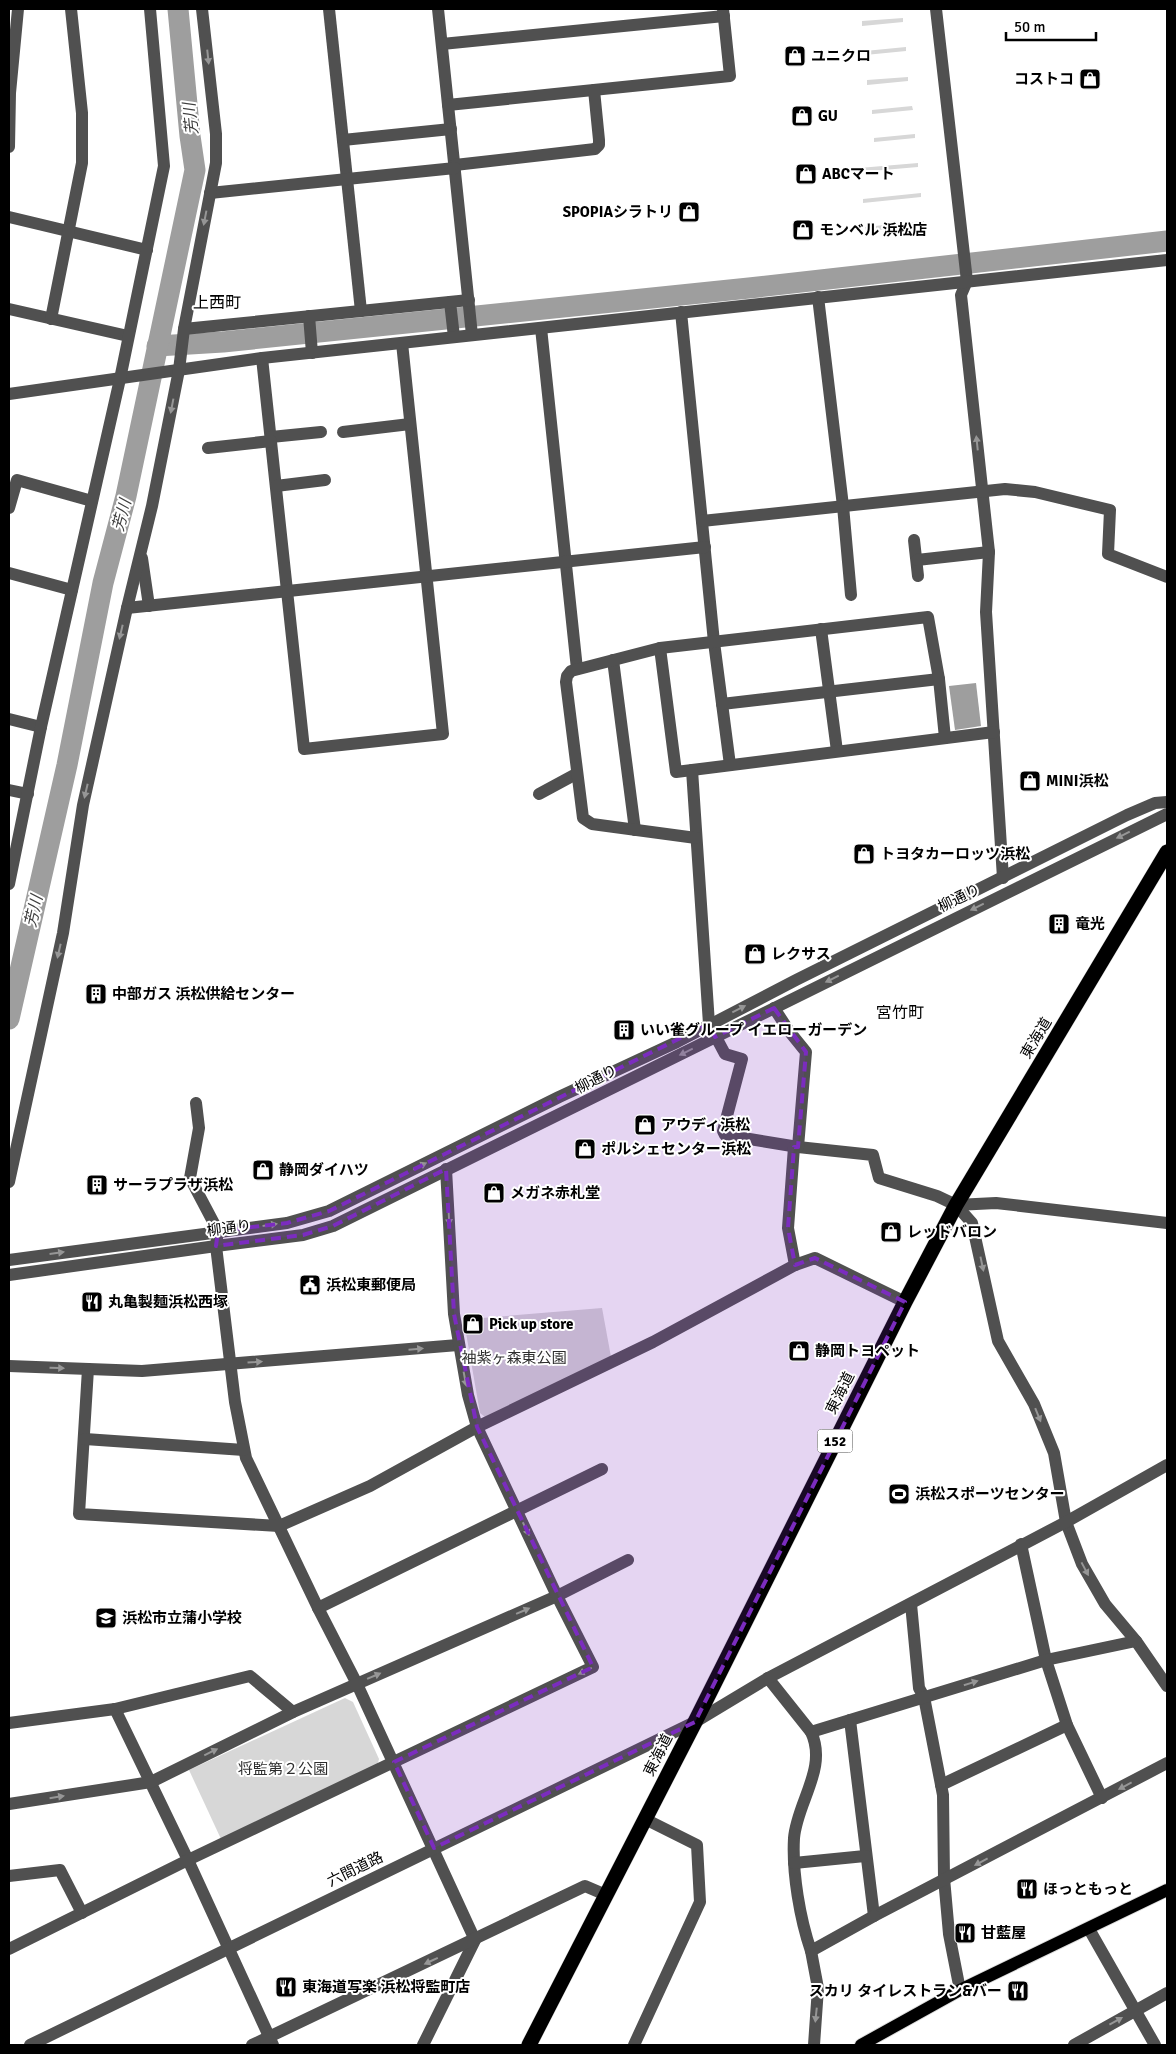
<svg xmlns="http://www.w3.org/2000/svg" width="1176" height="2054" viewBox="0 0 1176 2054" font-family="Signika,'Noto Sans JP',sans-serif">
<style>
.green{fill:#d7d7d7}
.water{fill:#9e9e9e}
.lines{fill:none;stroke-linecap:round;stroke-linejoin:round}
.river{stroke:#9e9e9e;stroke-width:21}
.major-casing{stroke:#dbdbdb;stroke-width:14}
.highway-casing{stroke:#dbdbdb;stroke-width:16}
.minor{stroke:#505050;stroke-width:12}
.major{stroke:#000;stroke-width:12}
.highway{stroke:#000;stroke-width:15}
.oneway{fill:#969696}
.marked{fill:#7b2cbf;fill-opacity:0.2;stroke:#7b2cbf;stroke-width:4;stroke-dasharray:10 6;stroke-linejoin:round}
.labels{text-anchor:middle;stroke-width:4;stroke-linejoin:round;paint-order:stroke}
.shield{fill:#fff;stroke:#4c4c4c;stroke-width:1}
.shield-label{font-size:14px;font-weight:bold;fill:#000}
.poi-label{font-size:15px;font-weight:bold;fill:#000;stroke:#fff;text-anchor:start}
.street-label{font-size:15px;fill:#000;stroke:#fff}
.park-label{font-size:15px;fill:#2e2e2e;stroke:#fff}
.water-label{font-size:16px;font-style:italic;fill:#3f3f3f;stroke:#fff}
.neighbourhood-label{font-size:16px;fill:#000;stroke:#fff}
</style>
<rect width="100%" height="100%" fill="#fff"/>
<g class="green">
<path d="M903,18V22L862,26V21Z"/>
<path d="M906,47V51L865,55V51Z"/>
<path d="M908,77V81L867,85V80Z"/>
<path d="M912,106L913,110L872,114V110Z"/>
<path d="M915,134V138L874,142V138Z"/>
<path d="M918,163V167L860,172L859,168Z"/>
<path d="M921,193V197L863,203V199Z"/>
<path d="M924,221V226L866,231L865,227Z"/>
<path d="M602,1308L611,1357L485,1417L480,1413L465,1327L470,1319Z"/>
<path d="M345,1698L353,1702L379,1759L377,1767L221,1839L189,1770Z"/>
</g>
<path class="water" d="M976,683L981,726L955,730L949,686Z"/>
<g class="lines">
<g class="river">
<path d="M157,346L223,342L749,288L1167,241"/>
<path d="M9,1019L67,765L103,583L126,496L195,170L190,136L178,9"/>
</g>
<g class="major-casing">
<path id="major" d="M861,2045L960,1990L1167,1890"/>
</g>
<g class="highway-casing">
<path id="highway" d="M529,2045L695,1722L905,1302L956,1205L1167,852"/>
</g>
<g class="minor">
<path d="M329,9L361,311"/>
<path d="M438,9L472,335"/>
<path d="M936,9L967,281L961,295L989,552L986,612L1003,878"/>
<path d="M442,44L724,16"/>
<path d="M448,105L730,76L723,9"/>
<path d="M343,140L451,129"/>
<path d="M9,147L10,93L18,9"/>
<path d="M455,165L595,149L599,145V140L594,90"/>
<path d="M210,193L455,168"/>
<path d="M9,217L147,250"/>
<path d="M818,297L843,506L851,595"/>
<path d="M450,302L454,337"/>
<path d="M9,309L128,336"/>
<path d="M681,312L714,642L730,765"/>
<path d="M309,316L312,353"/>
<path d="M51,319L82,163V113L71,9"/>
<path d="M541,328L577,669"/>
<path d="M184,329L469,300"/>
<path d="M262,358L304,749L443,734L402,343"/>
<path d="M9,394L262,358L1167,260"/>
<path d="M343,432L410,424"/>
<path d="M271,437L321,432"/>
<path d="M208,448L271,441"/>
<path d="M276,486L325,480"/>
<path d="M9,508L17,480L92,501"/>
<path d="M702,521L1005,489L1035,492L1110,510L1108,554L1167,577"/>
<path d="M914,540L918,576"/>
<path d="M142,558L149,606"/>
<path d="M917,560L989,552"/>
<path d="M9,573L72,590"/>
<path d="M127,608L705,547"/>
<path d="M821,629L837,751"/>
<path d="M660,648L676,772L994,732"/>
<path d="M613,660L635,830"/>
<path d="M722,704L939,679"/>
<path d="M9,719L41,727"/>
<path d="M692,770L709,1024L725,1054L742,1059L723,1131L725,1135L798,1147L873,1155L879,1178L937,1196L956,1205L972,1223L998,1341L1034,1404L1054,1453L1066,1522L1082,1564L1105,1604L1136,1641L1167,1686"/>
<path d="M9,790L28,794"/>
<path d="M539,794L576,774"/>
<path d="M696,838L592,824L583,818L566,682L567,676L571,671L660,648L928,617L939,679L945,738"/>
<path d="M9,884L41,727L120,379L164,166L150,9"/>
<path d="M774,1008L789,1031L806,1052L798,1147"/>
<path d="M196,1103L199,1128L190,1178L218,1231L216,1246L235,1402L246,1458L318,1608L357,1684L475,1940L423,2045"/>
<path d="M794,1147L788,1228L795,1265"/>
<path d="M9,1182L63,933L83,805L127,608L152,506L179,370L184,329L216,163V134L202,9"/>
<path d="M956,1205L996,1203L1167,1223"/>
<path d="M9,1260L287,1223L329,1211L559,1097L677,1042L796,980L1127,815L1155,803L1167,802"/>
<path d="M9,1275L216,1246L303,1235L333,1226L1167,814"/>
<path d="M9,1366L142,1371L458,1345"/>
<path d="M88,1369L79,1514L279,1526L370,1486L477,1427L653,1342L795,1265L815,1258L905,1302"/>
<path d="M85,1439L244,1450"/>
<path d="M1021,1544L1046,1660L1067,1725L1102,1798"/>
<path d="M911,1604L919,1688L924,1697L943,1795L944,1878L949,1934L960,1990"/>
<path d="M318,1608L602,1469"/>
<path d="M768,1678L811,1732L1046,1660L1136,1641"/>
<path d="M115,1709L188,1860L273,2045"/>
<path d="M850,1720L874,1916L1167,1763"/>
<path d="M9,1723L115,1709L250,1676L293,1712"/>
<path d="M811,1732C828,1768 797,1802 794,1838C792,1873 800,1919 811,1951L874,1916"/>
<path d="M941,1785L1067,1725"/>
<path d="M9,1804L151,1782L293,1712L557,1596L628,1560"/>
<path d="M794,1863L865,1856"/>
<path d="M9,1876L60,1870L82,1913"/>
<path d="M1089,1929L1155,2045"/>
<path d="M9,1949L188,1860L593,1667L557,1596L477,1427L468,1395L454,1314L446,1169"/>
<path d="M811,1951L818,1988L814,2045"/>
<path d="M30,2045L695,1722L768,1678L1066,1522L1167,1465"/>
<path d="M252,2045L585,1886L606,1895"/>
<path d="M634,2045L700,1902L697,1845L645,1819"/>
<path d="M1074,2045L1167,1993"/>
</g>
<use href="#major" class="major"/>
<use href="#highway" class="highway"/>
</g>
<defs><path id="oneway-solid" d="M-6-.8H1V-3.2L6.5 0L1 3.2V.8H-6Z" transform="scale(1.25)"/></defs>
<g class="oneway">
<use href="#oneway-solid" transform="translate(208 57) rotate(84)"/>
<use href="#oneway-solid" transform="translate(205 218) rotate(101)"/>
<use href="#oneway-solid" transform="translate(172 406) rotate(101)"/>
<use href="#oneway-solid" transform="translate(977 443) rotate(-96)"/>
<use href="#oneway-solid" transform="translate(121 632) rotate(103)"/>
<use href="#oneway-solid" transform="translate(86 791) rotate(103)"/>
<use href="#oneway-solid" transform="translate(1123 835) rotate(154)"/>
<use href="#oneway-solid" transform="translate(977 907) rotate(154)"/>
<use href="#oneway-solid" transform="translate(59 951) rotate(103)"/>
<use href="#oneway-solid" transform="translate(832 979) rotate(154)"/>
<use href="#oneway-solid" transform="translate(739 1009) rotate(-27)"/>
<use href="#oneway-solid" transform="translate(686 1052) rotate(154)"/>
<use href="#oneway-solid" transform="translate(420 1166) rotate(-26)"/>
<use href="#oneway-solid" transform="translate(449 1218) rotate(87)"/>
<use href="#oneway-solid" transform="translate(270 1225) rotate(-8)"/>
<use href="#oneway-solid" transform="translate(57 1253) rotate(-8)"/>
<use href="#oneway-solid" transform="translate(982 1264) rotate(78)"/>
<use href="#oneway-solid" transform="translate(416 1349) rotate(-5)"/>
<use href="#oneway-solid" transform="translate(255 1362) rotate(-4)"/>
<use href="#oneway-solid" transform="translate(57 1368) rotate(2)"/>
<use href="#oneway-solid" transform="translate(465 1379) rotate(79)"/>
<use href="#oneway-solid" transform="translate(1038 1415) rotate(68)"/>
<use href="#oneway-solid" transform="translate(526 1529) rotate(65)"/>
<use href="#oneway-solid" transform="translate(1085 1569) rotate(62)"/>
<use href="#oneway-solid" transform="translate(523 1611) rotate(-23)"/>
<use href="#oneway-solid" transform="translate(585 1671) rotate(155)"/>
<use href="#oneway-solid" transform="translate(374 1676) rotate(-23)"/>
<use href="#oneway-solid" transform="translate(971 1683) rotate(-17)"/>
<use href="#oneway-solid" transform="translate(211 1752) rotate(-26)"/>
<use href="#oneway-solid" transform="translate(1125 1786) rotate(152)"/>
<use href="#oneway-solid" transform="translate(57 1797) rotate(-9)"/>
<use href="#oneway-solid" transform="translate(981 1862) rotate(152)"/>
<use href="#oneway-solid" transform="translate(431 1961) rotate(155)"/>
<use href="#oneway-solid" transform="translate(816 2015) rotate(96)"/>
<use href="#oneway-solid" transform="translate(1116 2021) rotate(-29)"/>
</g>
<path class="marked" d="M774,1008L806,1052L798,1147H794L788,1228L795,1265L815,1258L905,1302L695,1722L434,1848L394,1762L593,1667L477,1427L454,1314L446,1169L333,1226L303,1235L216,1246L218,1231L287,1223L329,1211L709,1024L715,1037Z"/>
<defs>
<g id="shop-square" transform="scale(1.125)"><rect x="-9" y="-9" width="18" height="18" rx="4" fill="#000" stroke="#fff"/><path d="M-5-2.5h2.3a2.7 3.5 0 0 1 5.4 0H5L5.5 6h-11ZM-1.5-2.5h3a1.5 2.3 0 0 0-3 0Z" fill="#fff"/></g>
<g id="building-square" transform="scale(1.125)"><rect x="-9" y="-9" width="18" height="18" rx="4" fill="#000" stroke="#fff"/><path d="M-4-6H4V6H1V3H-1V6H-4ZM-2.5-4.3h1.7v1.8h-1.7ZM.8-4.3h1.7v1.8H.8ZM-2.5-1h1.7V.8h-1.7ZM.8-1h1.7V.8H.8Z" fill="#fff"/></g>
<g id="civic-square" transform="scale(1.125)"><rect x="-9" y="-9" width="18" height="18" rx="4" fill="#000" stroke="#fff"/><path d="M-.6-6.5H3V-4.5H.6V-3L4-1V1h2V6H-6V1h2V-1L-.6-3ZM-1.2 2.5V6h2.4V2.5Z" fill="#fff"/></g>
<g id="restaurant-square" transform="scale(1.125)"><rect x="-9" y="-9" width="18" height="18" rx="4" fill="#000" stroke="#fff"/><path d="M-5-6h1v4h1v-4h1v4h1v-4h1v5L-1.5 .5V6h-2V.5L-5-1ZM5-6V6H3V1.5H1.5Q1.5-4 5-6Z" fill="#fff"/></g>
<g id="stadium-square" transform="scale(1.125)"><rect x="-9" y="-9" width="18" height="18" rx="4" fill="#000" stroke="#fff"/><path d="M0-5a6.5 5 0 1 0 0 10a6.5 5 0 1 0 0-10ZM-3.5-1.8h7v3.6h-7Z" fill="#fff"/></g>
<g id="school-square" transform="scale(1.125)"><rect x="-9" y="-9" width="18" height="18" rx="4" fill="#000" stroke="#fff"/><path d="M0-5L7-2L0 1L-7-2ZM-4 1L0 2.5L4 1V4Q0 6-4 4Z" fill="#fff"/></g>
</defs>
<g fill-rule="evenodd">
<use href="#shop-square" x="795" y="56"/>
<use href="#shop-square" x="1090" y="79"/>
<use href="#shop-square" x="802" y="116"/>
<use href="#shop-square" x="806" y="174"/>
<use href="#shop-square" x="689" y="212"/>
<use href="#shop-square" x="803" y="230"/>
<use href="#shop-square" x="1030" y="781"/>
<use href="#shop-square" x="864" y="854"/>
<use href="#building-square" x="1059" y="924"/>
<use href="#shop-square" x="755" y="954"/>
<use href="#building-square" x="96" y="994"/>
<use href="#building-square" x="624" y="1030"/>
<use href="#shop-square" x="645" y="1125"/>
<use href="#shop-square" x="585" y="1149"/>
<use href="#shop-square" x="263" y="1170"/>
<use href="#building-square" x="97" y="1185"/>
<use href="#shop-square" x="494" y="1193"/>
<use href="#shop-square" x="891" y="1232"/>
<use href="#civic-square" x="310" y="1285"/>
<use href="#restaurant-square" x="92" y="1302"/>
<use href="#shop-square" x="473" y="1324"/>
<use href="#shop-square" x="799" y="1351"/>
<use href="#stadium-square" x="899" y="1494"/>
<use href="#school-square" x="106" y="1618"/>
<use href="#restaurant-square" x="1027" y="1889"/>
<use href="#restaurant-square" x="965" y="1933"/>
<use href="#restaurant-square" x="286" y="1987"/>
<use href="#restaurant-square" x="1018" y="1991"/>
</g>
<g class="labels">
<rect class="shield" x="817.5" y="1429.5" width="35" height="23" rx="4"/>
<g class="shield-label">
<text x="835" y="1446">152</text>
</g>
<g class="poi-label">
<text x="811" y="61">ユニクロ</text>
<text x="1074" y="84" text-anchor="end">コストコ</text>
<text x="818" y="121">GU</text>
<text x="822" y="179">ABCマート</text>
<text x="673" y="217" text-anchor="end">SPOPIAシラトリ</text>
<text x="819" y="235">モンベル 浜松店</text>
<text x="1046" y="786">MINI浜松</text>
<text x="880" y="859">トヨタカーロッツ浜松</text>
<text x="1075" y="929">竜光</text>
<text x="771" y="959">レクサス</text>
<text x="112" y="999">中部ガス 浜松供給センター</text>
<text x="640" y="1035">いい雀グループ イエローガーデン</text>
<text x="661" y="1130">アウディ浜松</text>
<text x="601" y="1154">ポルシェセンター浜松</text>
<text x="279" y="1175">静岡ダイハツ</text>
<text x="113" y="1190">サーラプラザ浜松</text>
<text x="510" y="1198">メガネ赤札堂</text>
<text x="907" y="1237">レッドバロン</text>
<text x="326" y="1290">浜松東郵便局</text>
<text x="108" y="1307">丸亀製麺浜松西塚</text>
<text x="489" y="1329">Pick up store</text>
<text x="815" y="1356">静岡トヨペット</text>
<text x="915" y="1499">浜松スポーツセンター</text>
<text x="122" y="1623">浜松市立蒲小学校</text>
<text x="1043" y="1894">ほっともっと</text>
<text x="981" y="1938">甘藍屋</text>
<text x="302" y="1992">東海道写楽 浜松将監町店</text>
<text x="1002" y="1996" text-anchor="end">スカリ タイレストラン&amp;バー</text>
</g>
<g class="street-label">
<text transform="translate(959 898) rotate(-26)" y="5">柳通り</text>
<text transform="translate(1036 1038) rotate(-59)" y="5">東海道</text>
<text transform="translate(596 1079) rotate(-27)" y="5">柳通り</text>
<text transform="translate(229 1228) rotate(-7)" y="5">柳通り</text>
<text transform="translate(840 1393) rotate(-63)" y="5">東海道</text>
<text transform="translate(658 1755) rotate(-63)" y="5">東海道</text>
<text transform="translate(355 1869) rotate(-26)" y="5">六間道路</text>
</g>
<g class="park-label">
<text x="514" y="1363">袖紫ヶ森東公園</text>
<text x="283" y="1774">将監第２公園</text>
</g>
<g class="water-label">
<text transform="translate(190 119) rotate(-96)" y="6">芳川</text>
<text transform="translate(121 515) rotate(-75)" y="6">芳川</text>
<text transform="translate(33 911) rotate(-77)" y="6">芳川</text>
</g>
<g class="neighbourhood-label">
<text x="217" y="308">上西町</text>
<text x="900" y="1018">宮竹町</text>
</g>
</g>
<rect width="1176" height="2054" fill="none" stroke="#000000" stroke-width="20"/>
<path d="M1006 32v8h90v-8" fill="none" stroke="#000000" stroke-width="2.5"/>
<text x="1014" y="32" font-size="15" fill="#000000" stroke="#ffffff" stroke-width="4" paint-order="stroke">50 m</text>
</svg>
